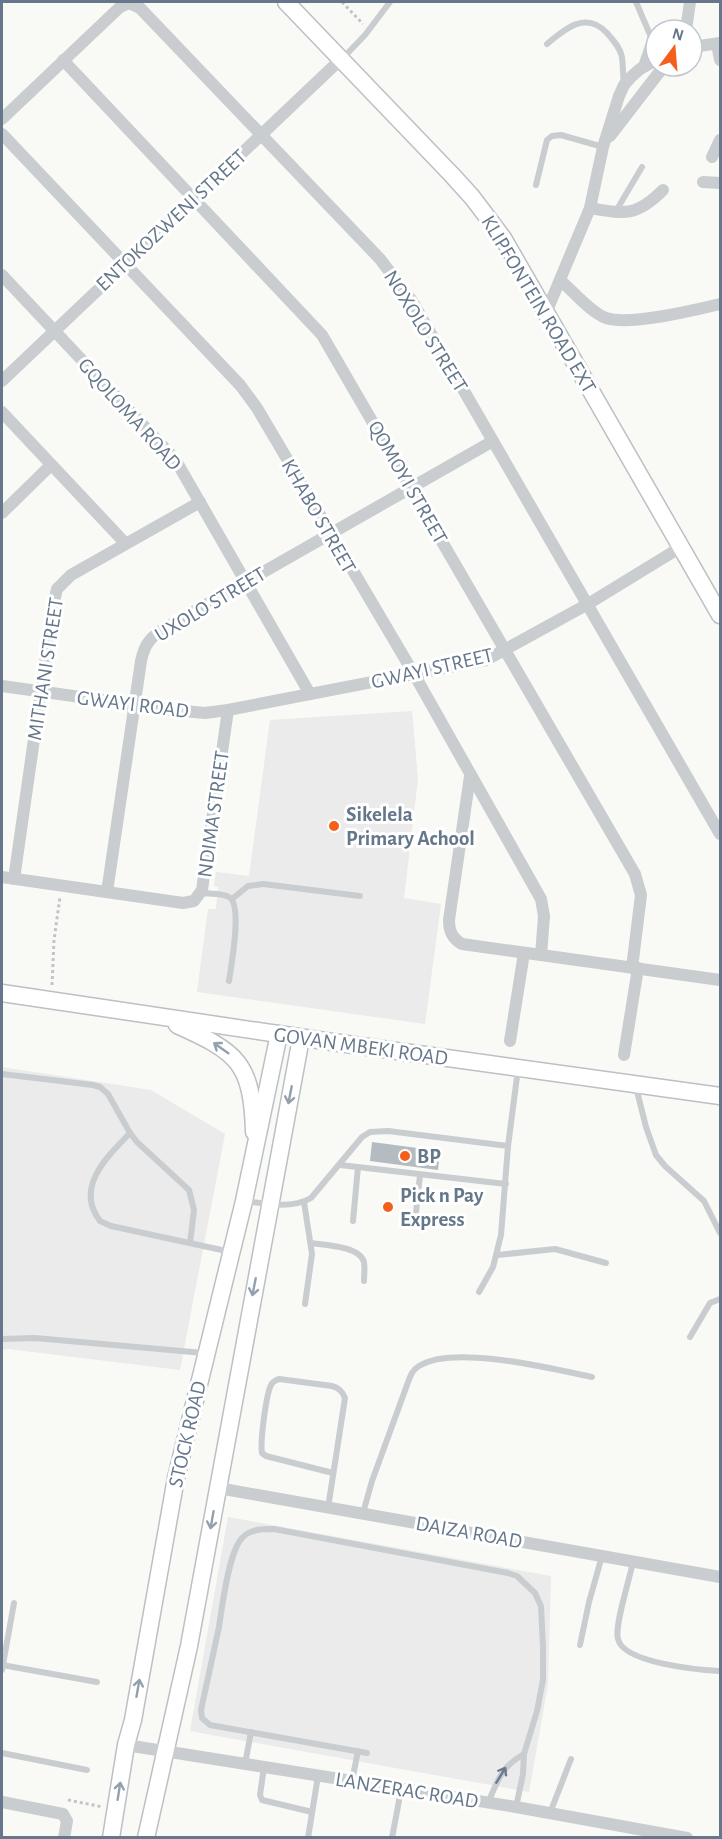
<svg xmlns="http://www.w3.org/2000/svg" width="722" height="1839" viewBox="0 0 722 1839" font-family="'Alegreya Sans',sans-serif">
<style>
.built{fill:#eaebea}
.building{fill:#b4bbc1}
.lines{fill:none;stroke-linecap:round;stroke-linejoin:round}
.secondary-casing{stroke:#bbc0c5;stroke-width:19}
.path{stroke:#c2c4c7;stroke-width:3;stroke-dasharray:3 3;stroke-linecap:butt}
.lane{stroke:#c9cdd0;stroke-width:6}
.street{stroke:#c9cdd0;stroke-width:12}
.secondary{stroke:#fff;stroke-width:16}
.oneway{stroke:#93a0ad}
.oneway2{stroke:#6a7b8e}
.poi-dot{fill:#f4601c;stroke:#fff;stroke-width:2}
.labels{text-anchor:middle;stroke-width:6;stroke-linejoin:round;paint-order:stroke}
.street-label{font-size:21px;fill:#65778a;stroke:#fff}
.poi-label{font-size:21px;font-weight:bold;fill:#65778a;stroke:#fff;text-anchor:start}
</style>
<rect width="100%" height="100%" fill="#f9f9f6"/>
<g class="built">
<path d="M412,711L418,779L404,898L441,904L425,1024L197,992L208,909H216L218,887L214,886L216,872L249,876L270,720Z"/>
<path d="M2,1067L151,1090L225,1134L180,1370L8,1349L2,1350Z"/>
<path d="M228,1517L551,1576L548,1685L529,1792L190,1731Z"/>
</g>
<path class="building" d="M372,1142L440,1151L438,1170L370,1161Z"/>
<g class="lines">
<g class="secondary-casing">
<g id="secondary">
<path d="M286,2L452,175L472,197L503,238L720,615"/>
<path d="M2,993L325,1041L720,1096"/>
<path d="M177,1025C237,1052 252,1062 254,1132"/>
<path d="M111,1838L126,1745L133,1720L176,1478L244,1201L279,1034"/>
<path d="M146,1838L189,1646L301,1038"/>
</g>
</g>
<g class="path">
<path d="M342,2L363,24"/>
<path d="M52,985L54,940L60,897"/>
<path d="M68,1800L103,1807"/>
</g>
<g class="lane">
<path d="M636,2L651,37L641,66"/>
<path d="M547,44C566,28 586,11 607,33C613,40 620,47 622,57C623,66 623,76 624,85"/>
<path d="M342,59L365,35L390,2"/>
<path d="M536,185L547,140L552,136L561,135L603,147"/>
<path d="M616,211L642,167"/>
<path d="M201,893C209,894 222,893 229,897C243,905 231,966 229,981"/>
<path d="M232,899L248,886L263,884L360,896"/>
<path d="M2,1074L93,1085L100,1087L108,1094L130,1133L137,1142L189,1190L194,1210L190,1243"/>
<path d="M636,1087L646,1127L656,1155L665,1166L704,1201L720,1233"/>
<path d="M130,1133C108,1156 74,1187 100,1221L111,1226L231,1252"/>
<path d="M340,1165L506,1184"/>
<path d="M245,1201C266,1204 292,1209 311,1198L362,1137L370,1132L388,1131L508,1146L518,1069"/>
<path d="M304,1202L312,1254L305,1304"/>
<path d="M353,1221L358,1167"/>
<path d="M415,1222L420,1175"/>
<path d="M311,1243C324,1245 360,1246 364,1262C365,1268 364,1275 364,1281"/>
<path d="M497,1255L555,1249L606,1263"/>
<path d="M479,1292L493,1267L501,1235L508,1146"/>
<path d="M690,1337L710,1303L720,1299"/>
<path d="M2,1339L35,1338L204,1353"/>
<path d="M328,1508L345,1398C342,1391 339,1388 332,1386L279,1379C275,1381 273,1381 271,1385C266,1395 260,1442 262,1453L266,1456L333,1473"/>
<path d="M363,1513L372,1481L407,1385C410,1377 412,1370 419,1366C453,1344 553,1369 592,1377"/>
<path d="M633,1562C630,1578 614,1626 618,1639C623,1663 699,1670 720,1671"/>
<path d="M580,1645L589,1602L602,1556"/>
<path d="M2,1665L97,1682"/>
<path d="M2,1670L14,1603"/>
<path d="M2,1753L87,1770"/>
<path d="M367,1753L210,1725L202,1718L201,1710C207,1682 213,1655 219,1627C222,1607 229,1549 243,1537C251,1529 263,1529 274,1529L508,1573L517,1576L535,1593L541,1606L543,1647V1680L537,1711L524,1754L523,1774L516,1807"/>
<path d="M245,1764L251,1732"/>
<path d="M264,1767L260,1795L262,1800L312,1812"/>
<path d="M352,1781L358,1751"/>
<path d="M488,1803C498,1780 501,1767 524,1754"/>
<path d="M550,1813L571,1759"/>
<path d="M308,1838L318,1776"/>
<path d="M392,1838L401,1790"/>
</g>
<g class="street">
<path d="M686,30L690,2"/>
<path d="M717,44L720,60"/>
<path d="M692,47L720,43"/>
<path d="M63,60L322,335L635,874L641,895L632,968"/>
<path d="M2,119L120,7L129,3L140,8L380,259L412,301L720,834"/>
<path d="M2,134L240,385L257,408L414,674L541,899L544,916L541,955"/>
<path d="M610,136L664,66"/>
<path d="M712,157L720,140"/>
<path d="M703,182L720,183"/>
<path d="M590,208C625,214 636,217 663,190"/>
<path d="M2,275L175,459L310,694"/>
<path d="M560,280C572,290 591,313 606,318C630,326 695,310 720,304"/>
<path d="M546,313L590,208L603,147L619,96L624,85L631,77L640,69L656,60"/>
<path d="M2,381L341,59"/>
<path d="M2,412L125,543"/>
<path d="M2,513L51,465"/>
<path d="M2,686L173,710L205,713L228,710L486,660L588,604L681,547"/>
<path d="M470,776L449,920C449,931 452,938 462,944L720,980"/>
<path d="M2,877L183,903L194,901L202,890L228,710"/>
<path d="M14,879L53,607L57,589L71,575L200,502"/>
<path d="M107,892L141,661C144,647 148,640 160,631L493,441"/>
<path d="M510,1041L524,953"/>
<path d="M624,1055L638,968"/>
<path d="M218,1488L720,1577"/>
<path d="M126,1745L516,1807L687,1838"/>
<path d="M2,1802L63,1814L67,1821L64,1838"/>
</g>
<use href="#secondary" class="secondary"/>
</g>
<defs><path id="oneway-shaft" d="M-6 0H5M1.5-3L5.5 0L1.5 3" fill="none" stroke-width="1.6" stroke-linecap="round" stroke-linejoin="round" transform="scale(1.5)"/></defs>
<g class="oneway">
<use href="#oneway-shaft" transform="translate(221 1048) rotate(-145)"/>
<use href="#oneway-shaft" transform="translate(290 1095) rotate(101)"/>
<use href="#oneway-shaft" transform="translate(254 1287) rotate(101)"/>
<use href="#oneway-shaft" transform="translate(212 1520) rotate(100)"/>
<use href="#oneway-shaft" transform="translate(138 1688) rotate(-80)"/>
<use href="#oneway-shaft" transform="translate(119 1791) rotate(-81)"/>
</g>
<use class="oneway2" href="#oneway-shaft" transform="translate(501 1775) rotate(-59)"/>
<g class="poi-dot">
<circle cx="334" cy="826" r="6"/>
<circle cx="405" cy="1156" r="6"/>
<circle cx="388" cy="1207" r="6"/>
</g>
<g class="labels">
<g class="street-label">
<text transform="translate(171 220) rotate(-43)" y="7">ENTOKOZWENI STREET</text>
<text transform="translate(539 304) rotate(59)" y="7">KLIPFONTEIN ROAD EXT</text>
<text transform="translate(426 331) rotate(58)" y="7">NOXOLO STREET</text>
<text transform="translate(130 414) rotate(48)" y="7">GQOLOMA ROAD</text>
<text transform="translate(408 482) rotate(60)" y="7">QOMOYI STREET</text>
<text transform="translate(319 516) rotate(60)" y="7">KHABO STREET</text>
<text transform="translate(210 604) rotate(-31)" y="7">UXOLO STREET</text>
<text transform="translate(432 668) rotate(-13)" y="7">GWAYI STREET</text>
<text transform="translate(45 669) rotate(-81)" y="7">MITHANI STREET</text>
<text transform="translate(133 704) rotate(7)" y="7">GWAYI ROAD</text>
<text transform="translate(213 814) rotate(-82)" y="7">NDIMA STREET</text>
<text transform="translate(361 1046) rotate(8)" y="7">GOVAN MBEKI ROAD</text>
<text transform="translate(187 1434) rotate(-77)" y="7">STOCK ROAD</text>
<text transform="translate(469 1532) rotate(10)" y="7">DAIZA ROAD</text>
<text transform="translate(407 1790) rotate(9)" y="7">LANZERAC ROAD</text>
</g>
<g class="poi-label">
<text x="346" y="821">Sikelela<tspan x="346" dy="24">Primary Achool</tspan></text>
<text x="417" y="1163">BP</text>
<text x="400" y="1202">Pick n Pay<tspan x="400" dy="24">Express</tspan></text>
</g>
</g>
<rect width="722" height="1839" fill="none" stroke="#65778a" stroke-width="6"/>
<g transform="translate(674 48) rotate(16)"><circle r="28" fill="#ffffff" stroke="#c1c9d0" stroke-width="1.5"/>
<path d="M0-4.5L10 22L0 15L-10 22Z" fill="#f4601c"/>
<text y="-9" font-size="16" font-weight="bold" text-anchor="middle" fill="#65778a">N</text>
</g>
</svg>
